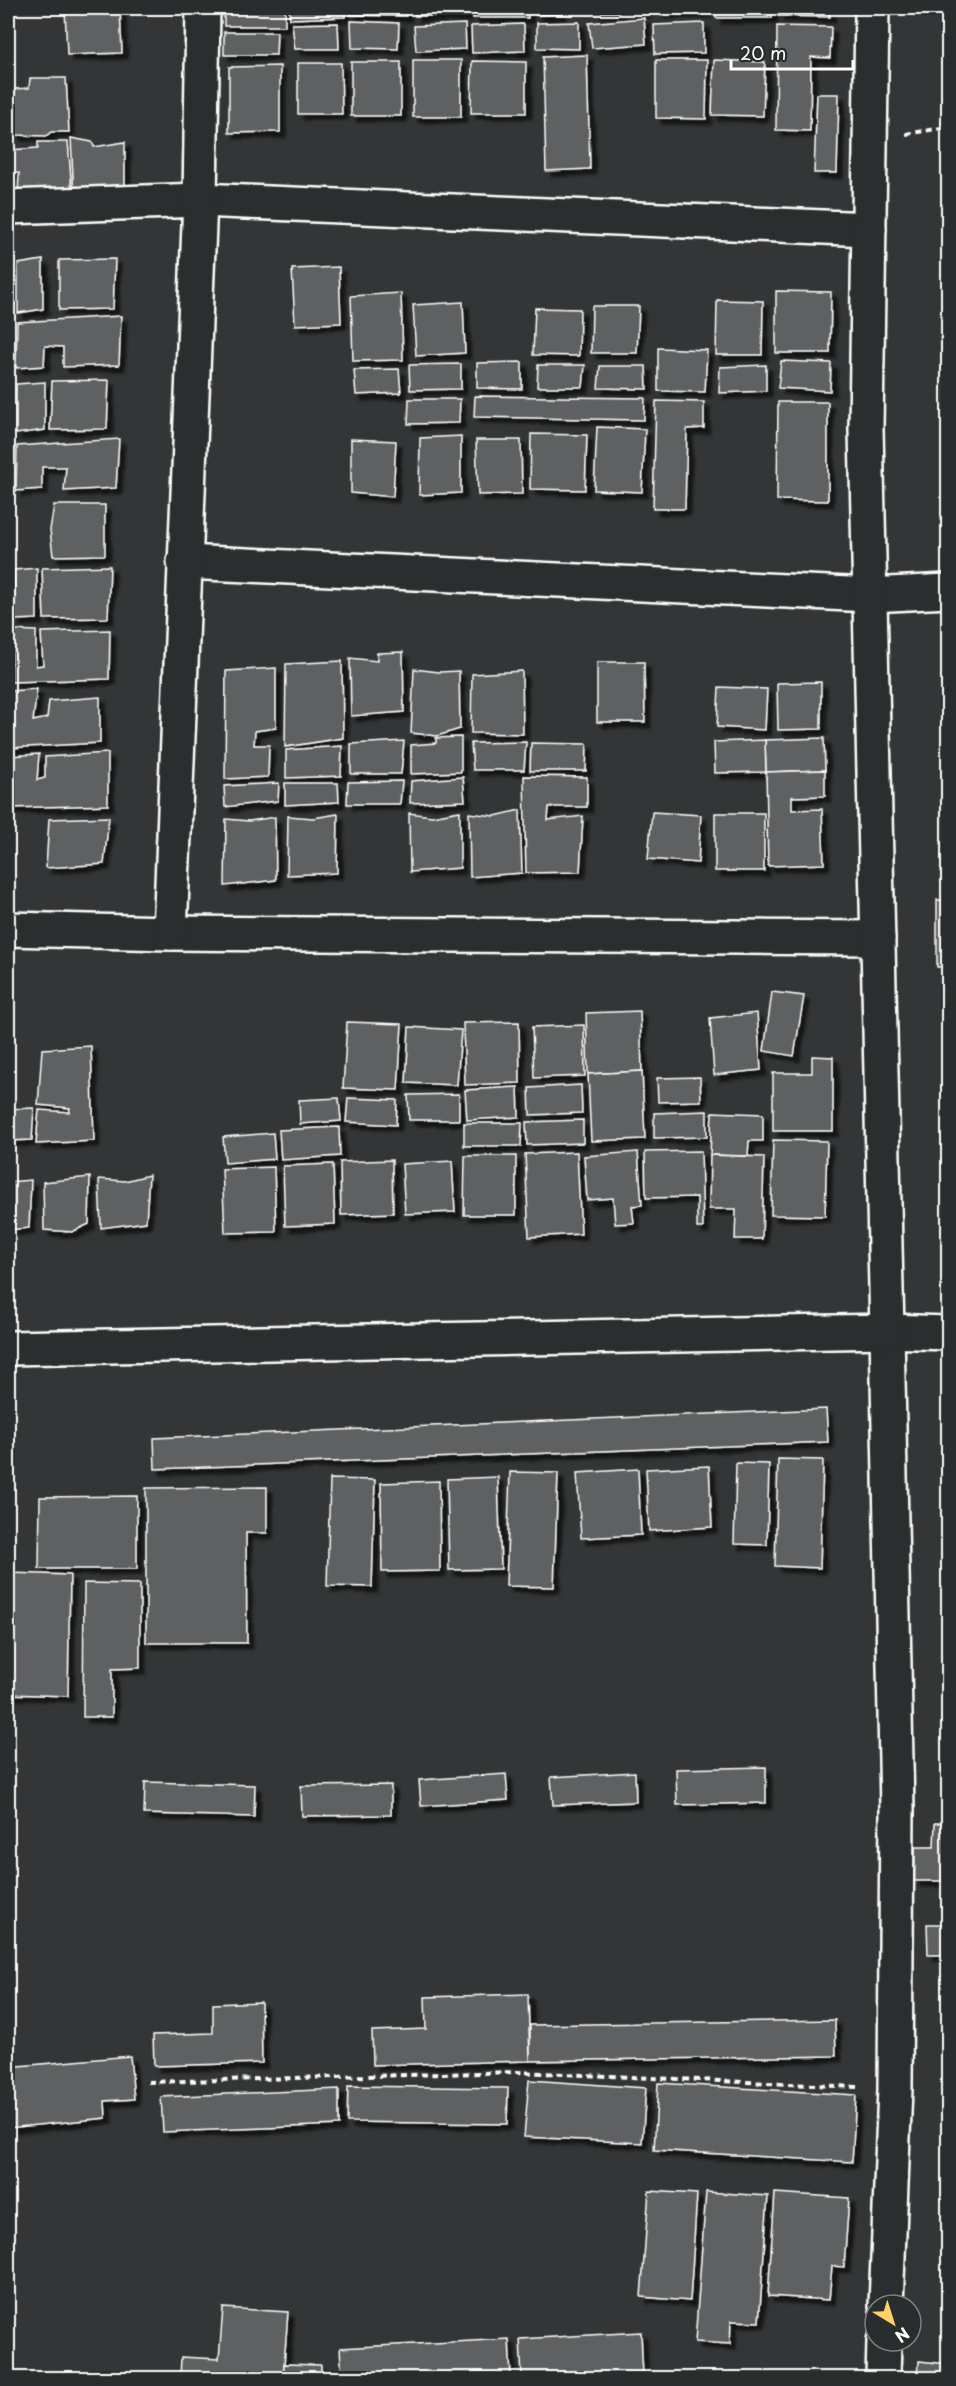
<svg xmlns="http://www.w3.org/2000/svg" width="956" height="2386" viewBox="0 0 956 2386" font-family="'Playpen Sans',sans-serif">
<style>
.building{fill:#5f6162;stroke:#fff;stroke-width:1.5;filter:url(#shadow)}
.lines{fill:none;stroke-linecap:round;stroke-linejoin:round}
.minor-casing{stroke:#fff;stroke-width:38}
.tertiary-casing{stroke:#fff;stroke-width:38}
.path{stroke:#fff;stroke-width:4;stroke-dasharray:6 4.5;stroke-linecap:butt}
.minor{stroke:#2a2d2e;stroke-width:33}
.tertiary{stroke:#2a2d2e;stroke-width:33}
</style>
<defs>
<filter id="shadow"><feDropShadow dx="5.5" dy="5.5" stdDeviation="1.5" flood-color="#0009"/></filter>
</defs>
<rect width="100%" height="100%" fill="#333536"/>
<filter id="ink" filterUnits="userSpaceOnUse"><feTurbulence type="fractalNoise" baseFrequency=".0167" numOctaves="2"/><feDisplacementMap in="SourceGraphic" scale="12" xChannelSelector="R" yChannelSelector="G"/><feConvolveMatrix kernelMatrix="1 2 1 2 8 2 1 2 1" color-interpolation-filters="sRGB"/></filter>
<g filter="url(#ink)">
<g class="building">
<path d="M65,8H120L122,53L67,55Z"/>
<rect x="224" y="8" width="61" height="18"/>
<path d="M289,8H345V17L290,19Z"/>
<path d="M351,8H406V16L351,15Z"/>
<rect x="415" y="8" width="51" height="8"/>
<rect x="473" y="8" width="55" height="10"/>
<path d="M536,8H561V14L536,15Z"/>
<rect x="595" y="8" width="51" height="4"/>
<path d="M658,8H706V12L658,13Z"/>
<rect x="716" y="8" width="56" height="10"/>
<path d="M778,8H830V17L778,16Z"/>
<path d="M644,18L646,44L592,48L589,23Z"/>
<path d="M351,21L399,23L398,49L352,48Z"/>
<path d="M579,22V49L537,48V23Z"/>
<path d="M338,23L339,49H295L292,24Z"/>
<path d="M704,23V53L655,54L654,25Z"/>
<path d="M465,24L466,49L416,51L414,26Z"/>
<path d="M524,24L525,51L472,53L471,26Z"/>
<path d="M777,26L831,27L830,58L811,57L810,131L776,130Z"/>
<path d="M224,32H277L276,55H224Z"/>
<path d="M587,55L590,169L546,171L543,57Z"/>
<rect x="413" y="60" width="48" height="57"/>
<path d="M656,60H707L706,119L656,118Z"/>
<path d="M714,60L765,62L763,116L712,115Z"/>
<path d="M472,61L526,62V113H471Z"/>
<rect x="351" y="62" width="50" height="54"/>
<path d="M298,63H341L342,114H298Z"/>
<path d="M280,66V132L229,133V67Z"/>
<path d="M30,78H66L69,132H51L46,136L15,135V89L29,88Z"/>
<path d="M817,94H839L837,173H814Z"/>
<path d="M71,138L92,142L94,147L125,142V193L74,196Z"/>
<path d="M38,142H68L72,191L18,197L19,173L8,174V150L38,148Z"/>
<path d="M115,259L113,309L59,310V260Z"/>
<path d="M43,260V309L18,313V264Z"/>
<path d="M339,267L341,323L295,325L292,269Z"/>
<path d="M776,291L831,292L830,353H776Z"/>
<path d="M401,293L403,360L353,361L351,296Z"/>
<path d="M717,300L763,301L762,355H716Z"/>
<path d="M463,302L465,353L416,356L413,305Z"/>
<path d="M592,306H639L637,353H591Z"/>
<path d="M535,308L580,309L579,356L533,355Z"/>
<path d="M8,316L13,317L11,361L8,363Z"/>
<path d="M121,316L119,365L63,367V347L45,346L44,366L16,368L17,322Z"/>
<path d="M658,348L707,350L705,392L658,391Z"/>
<path d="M781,361L831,363L830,391L778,388Z"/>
<path d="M522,362V389L477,388V363Z"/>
<path d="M461,364V389L410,390L409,365Z"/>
<path d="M538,365H585L583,387H537Z"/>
<path d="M766,365V391L719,393L720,367Z"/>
<path d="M600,366H646L647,389L598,388Z"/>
<path d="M399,369L401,393L356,395L354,370Z"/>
<path d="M8,380L11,381V436H8Z"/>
<path d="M109,380L107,429L50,430L52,381Z"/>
<path d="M45,382V430L16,434V384Z"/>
<path d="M475,396L645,398L644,420L474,417Z"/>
<path d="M409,399H460L459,423L408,424Z"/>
<path d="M656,401L704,402V428L687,429L685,509H653Z"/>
<path d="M778,402H828V501L777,500Z"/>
<path d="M597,427L645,429L642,492L594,490Z"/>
<path d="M531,434L587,435L585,490L530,489Z"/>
<path d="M461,436V493L419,495L420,438Z"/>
<path d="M119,439L116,488L64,491L66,467H42V489L16,491L17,446Z"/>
<path d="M351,439L396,441L393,497L351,493Z"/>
<path d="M476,440H521L522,494L478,495Z"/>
<path d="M54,505H105V555L53,556L50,530Z"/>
<path d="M110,566L108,618L44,619L42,568Z"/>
<path d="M37,568V619L15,620L14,570Z"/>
<path d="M12,630L36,631V666L43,665L41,632L110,630L109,679L11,682Z"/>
<path d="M403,652L404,712L351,716L350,658L377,661V653Z"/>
<path d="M342,661L343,738L285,747L286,664Z"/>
<path d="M597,662H644L645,722H597Z"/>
<path d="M276,668V728L255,731L254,745H269L268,777L225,779L226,671Z"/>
<path d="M414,669L439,672L459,671L460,729L437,736L411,733Z"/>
<path d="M522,671L523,734L471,733L472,674Z"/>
<path d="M821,682V729L778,730L777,683Z"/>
<path d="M719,687L767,689L765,730L717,727Z"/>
<path d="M37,689L33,721L47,718L49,701L100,697V743L8,748L10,691Z"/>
<path d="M461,737V772L411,774V745L436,743V738Z"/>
<path d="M824,738L825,770L766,772L765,740Z"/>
<path d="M765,740L766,772L715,773L714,742Z"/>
<path d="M404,741L401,774H351V744Z"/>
<path d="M526,742L524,770H473L471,743Z"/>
<path d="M531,743L587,744L586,771H530Z"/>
<path d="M342,746L341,776L286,778V750Z"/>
<path d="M108,753V805L10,808V756L39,754L37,780L45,778V757Z"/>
<path d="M825,770V796L792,797V810L822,809L824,864L768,866L766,772Z"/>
<path d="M524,776L587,777V807H549L548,820L583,816L580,872L526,873Z"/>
<path d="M463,777L465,801L410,803L411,781Z"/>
<path d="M402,781L400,804H347L348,782Z"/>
<path d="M279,783L278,801L225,807L224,786Z"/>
<path d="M285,783H338L339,802L285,805Z"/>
<path d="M520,810L522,873L470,877L469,813L495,816Z"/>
<path d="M460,811V868L410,872L409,813L432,816Z"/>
<path d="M652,812L701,815L698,863L648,859Z"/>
<rect x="715" y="813" width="49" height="58"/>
<path d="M338,814L337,873L287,875L288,816L313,818Z"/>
<path d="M109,817L104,864L46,868L49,819Z"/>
<path d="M275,817L276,880L225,886L226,819L249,821Z"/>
<rect x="937" y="900" width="11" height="67"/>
<path d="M772,992L804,996L794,1056L764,1051Z"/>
<path d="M640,1011L642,1071L588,1074L586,1013Z"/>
<path d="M757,1013L761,1070L714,1075L710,1018Z"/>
<path d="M347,1022L402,1024L398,1090L343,1088Z"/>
<path d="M519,1022L520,1083L465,1085L463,1023Z"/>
<path d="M584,1025L585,1076L534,1078L532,1027Z"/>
<path d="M409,1027L461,1030L457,1085L406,1083Z"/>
<path d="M91,1046L94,1141L36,1144L39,1110L69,1112L70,1108L38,1105L42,1049Z"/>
<path d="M812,1056L833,1057V1131H773V1073H812Z"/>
<path d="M642,1071L645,1139L591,1141L588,1074Z"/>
<path d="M700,1077L701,1101L658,1102L657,1078Z"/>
<path d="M581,1085L582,1113L530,1115L529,1088Z"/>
<path d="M518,1087L519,1117L467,1120L465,1090Z"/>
<path d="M459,1094V1120H409L408,1095Z"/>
<path d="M339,1098L341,1121L300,1124L299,1100Z"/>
<path d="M348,1098L397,1100L396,1125L346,1122Z"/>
<path d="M34,1108L32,1140L8,1141V1109Z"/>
<path d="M707,1111V1137L654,1138V1113Z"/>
<path d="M712,1112L763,1114V1141H749L748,1156L710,1155Z"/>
<path d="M583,1120V1143L527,1145L526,1122Z"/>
<path d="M464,1123H522L521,1146H464Z"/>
<path d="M339,1127L340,1156L281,1160L279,1130Z"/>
<path d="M273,1133L275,1159L225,1163L223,1137Z"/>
<path d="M773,1140L827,1141L825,1216L771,1215Z"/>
<path d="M701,1151L703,1228H697V1197L646,1198L645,1152Z"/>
<path d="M577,1152L581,1234L529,1237L525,1154Z"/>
<path d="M638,1152L642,1205L632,1206L634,1223L615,1224L613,1198L587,1200L584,1156Z"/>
<path d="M710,1155L764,1157L762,1239H735L736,1209H709Z"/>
<path d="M465,1156H516V1215H464Z"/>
<path d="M392,1160L393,1213L341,1215L340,1162Z"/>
<path d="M452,1161L455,1212L405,1214L402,1164Z"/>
<path d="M333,1164L335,1224L285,1226L283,1166Z"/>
<path d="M274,1167L276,1232L225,1233L222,1169Z"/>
<path d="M149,1175L146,1222L101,1228L99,1179L125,1181Z"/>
<path d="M90,1177L89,1224L72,1232L44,1230L43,1182Z"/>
<path d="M31,1180L29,1228L8,1230V1182Z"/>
<path d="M826,1409L828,1442L155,1469L154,1438Z"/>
<path d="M778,1459L823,1460L820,1568L775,1566Z"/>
<path d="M736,1463L769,1464L767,1545L734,1544Z"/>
<path d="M709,1466L712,1527L649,1531L646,1469Z"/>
<path d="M638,1469L641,1535L581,1538L577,1473Z"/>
<path d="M510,1472L558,1473L554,1587L506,1586Z"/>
<path d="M498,1477L501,1569L449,1570L447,1479Z"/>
<path d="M330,1479L375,1480L372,1587L327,1586Z"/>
<path d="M439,1481L440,1571L382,1572L381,1483Z"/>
<path d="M267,1487V1533H246L247,1643H146V1488Z"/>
<path d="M137,1496V1569H39L40,1497Z"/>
<path d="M8,1573L70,1575L68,1696L8,1694Z"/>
<path d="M84,1583L140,1584V1668L112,1669V1717H83Z"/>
<path d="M766,1767V1803L677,1805L676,1769Z"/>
<path d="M635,1772L636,1802L553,1805L551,1777Z"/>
<path d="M506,1774L508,1800L421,1806L419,1780Z"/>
<path d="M145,1782L255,1785L254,1817L144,1814Z"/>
<path d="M391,1785V1815L302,1816L301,1786Z"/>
<path d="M935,1823H948V1881H914L915,1847H934Z"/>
<path d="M927,1924H948V1955H928Z"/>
<path d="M528,1994L530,2061L373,2065L372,2031L426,2029L425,1997Z"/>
<path d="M261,2002L262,2063L154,2066L153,2035L213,2033V2004Z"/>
<path d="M835,2020L836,2056L530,2061V2025Z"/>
<path d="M130,2056L134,2099L105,2101L106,2118L8,2128V2067Z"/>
<path d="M529,2080L646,2088L642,2143L524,2137Z"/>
<path d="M658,2083L856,2095L852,2162L654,2150Z"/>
<path d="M348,2086L508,2088L507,2124L347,2122Z"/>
<path d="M339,2089V2125L163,2132L161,2097Z"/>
<path d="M649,2191L697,2194L690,2301L641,2297Z"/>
<path d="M706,2192L768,2196L759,2322L731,2321L730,2344L695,2342Z"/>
<path d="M775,2193L849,2198L844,2267L832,2266L829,2300L768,2296Z"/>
<path d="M223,2308L288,2312L283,2378H180L181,2357L219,2359Z"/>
<path d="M641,2332L643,2378H522L520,2339Z"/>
<path d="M509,2339L511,2378H342L340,2348Z"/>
<path d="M919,2361L948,2364V2378H918Z"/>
<path d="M284,2364L321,2365V2378H283Z"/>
</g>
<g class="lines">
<g class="minor-casing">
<g id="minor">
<path d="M8,207L200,200L869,229"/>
<path d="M184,562L870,595L948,591"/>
<path d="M8,929L170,933L878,938"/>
<path d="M170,933L200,200L203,8"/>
<path d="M886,2305L895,2089L897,1809L887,1331L948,1333"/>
<path d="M883,2378L884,2341"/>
</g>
</g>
<g class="tertiary-casing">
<path id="tertiary" d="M8,1348L887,1331L866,429L872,8"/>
</g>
<g class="path">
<path d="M906,134L948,127"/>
<path d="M148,2082L517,2072L858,2087"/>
</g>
<use href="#minor" class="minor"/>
<use href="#tertiary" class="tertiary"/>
</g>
</g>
<rect width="956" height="2386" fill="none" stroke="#2a2d2e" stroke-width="30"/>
<rect x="15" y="15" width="926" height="2356" fill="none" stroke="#fff" stroke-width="2" filter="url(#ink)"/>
<g transform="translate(893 2323) rotate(142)"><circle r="28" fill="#2a2d2e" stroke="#7f8182" stroke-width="1.5"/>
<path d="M0-4.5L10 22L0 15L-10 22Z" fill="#ffd166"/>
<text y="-9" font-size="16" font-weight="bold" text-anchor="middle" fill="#ffffff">N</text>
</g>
<path d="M731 60v9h122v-9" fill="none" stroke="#ffffff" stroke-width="3"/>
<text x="740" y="60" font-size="18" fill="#ffffff" stroke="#2a2d2e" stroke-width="4.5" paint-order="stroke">20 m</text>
</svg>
